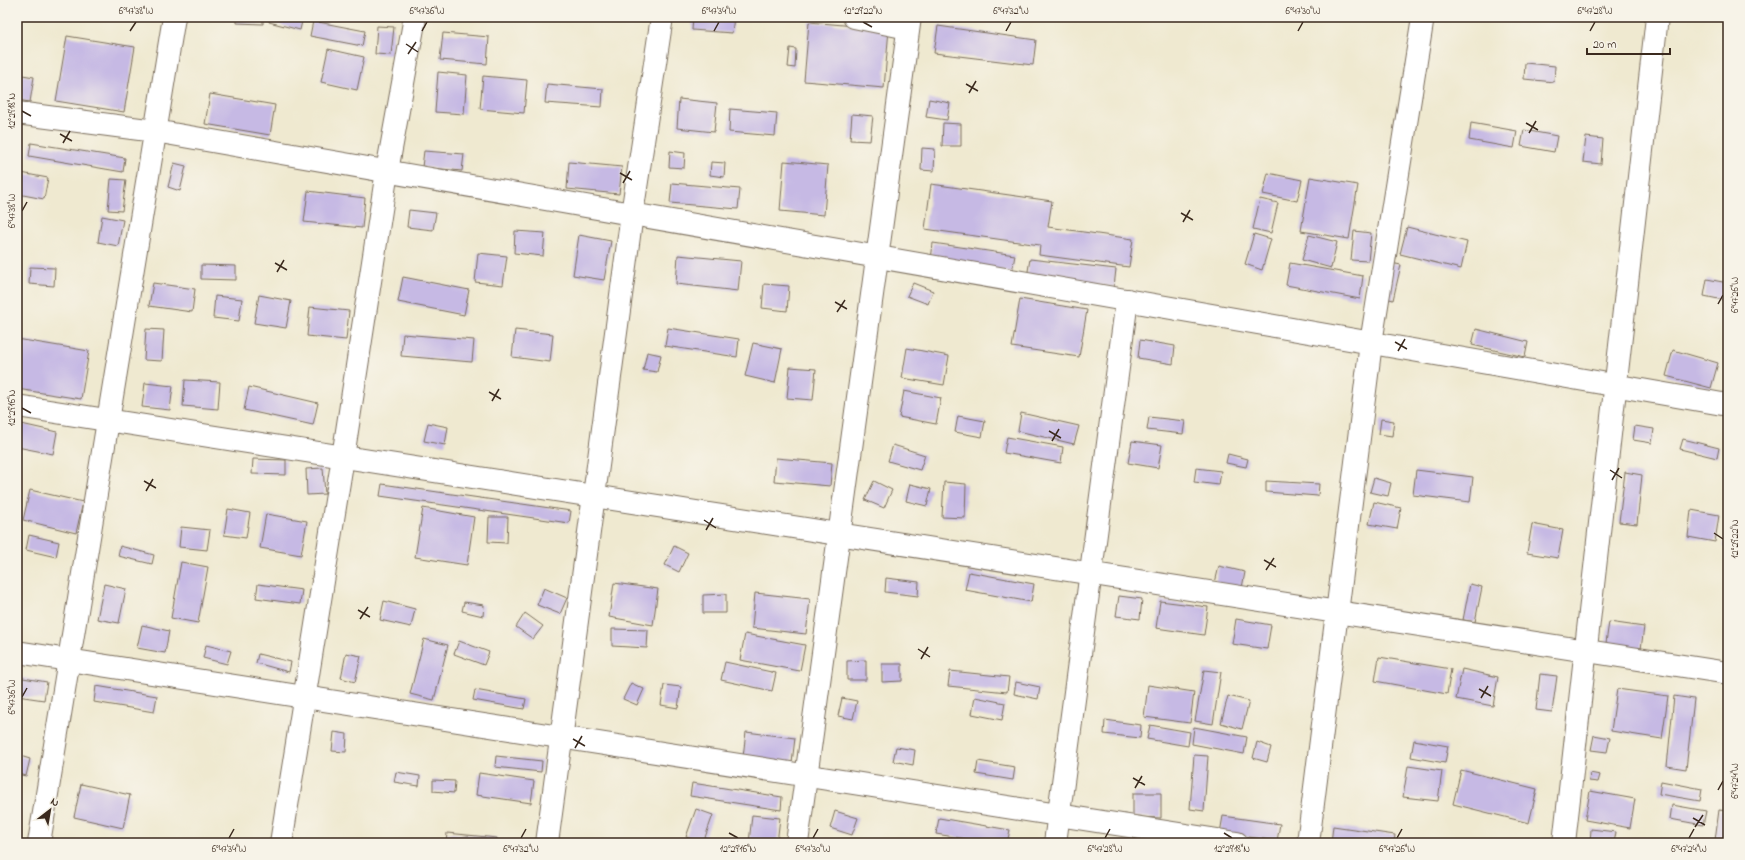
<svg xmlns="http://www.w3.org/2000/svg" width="1745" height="860" viewBox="0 0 1745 860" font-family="'Indie Flower',sans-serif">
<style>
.building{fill:#c6b9e4}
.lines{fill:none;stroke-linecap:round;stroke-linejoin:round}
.minor-casing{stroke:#7a6d5c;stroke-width:24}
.minor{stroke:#fff;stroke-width:22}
.ticks{fill:none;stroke:#3b2a1e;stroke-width:1.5}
.neatline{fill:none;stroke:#3b2a1e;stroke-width:1.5}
.ticks-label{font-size:10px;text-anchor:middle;fill:#3b2a1e}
</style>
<rect width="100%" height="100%" fill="#f7f3e8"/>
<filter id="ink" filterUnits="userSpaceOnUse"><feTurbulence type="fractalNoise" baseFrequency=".025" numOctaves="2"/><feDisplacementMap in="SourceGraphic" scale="8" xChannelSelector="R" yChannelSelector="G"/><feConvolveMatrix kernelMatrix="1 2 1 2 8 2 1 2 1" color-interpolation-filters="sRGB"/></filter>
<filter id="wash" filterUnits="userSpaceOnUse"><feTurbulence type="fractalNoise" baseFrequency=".012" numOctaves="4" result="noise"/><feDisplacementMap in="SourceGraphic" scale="16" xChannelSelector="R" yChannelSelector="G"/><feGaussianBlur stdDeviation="0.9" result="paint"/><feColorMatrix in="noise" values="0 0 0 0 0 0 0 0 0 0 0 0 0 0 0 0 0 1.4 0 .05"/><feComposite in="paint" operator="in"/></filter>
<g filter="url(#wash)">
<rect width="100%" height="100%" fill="#efe9d0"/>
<g id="blocks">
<g class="building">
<path d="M237,17H263V24L237,23Z"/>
<path d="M270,17H303L300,30L269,22Z"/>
<path d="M693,17H734L732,33L692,30Z"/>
<path d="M313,21L365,31L362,46L310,36Z"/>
<path d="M809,22L889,29L884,88L804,81Z"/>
<path d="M377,26L394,27L391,55L375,54Z"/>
<path d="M938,26L1036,40L1033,65L934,53Z"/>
<path d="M443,33L489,37L487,64L440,60Z"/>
<path d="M67,36L135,47L124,112L56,101Z"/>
<path d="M790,48L796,49L795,68L788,67Z"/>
<path d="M328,49L364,57L357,90L321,82Z"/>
<path d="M1525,63L1555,66L1554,82L1524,79Z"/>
<path d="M438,72L467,75L464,114L435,112Z"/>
<path d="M17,74L34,77L30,102L17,100Z"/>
<path d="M483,76L527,80L524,113L480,109Z"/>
<path d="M547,84L603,89L602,107L545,103Z"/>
<path d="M210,94L275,105L270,135L205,124Z"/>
<path d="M679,99L717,103L714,132L677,128Z"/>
<path d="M929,99L950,103L947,120L926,117Z"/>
<path d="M730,109L777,113L775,136L729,132Z"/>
<path d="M852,114L873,116L870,141L850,140Z"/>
<path d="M943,123L961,124V146H942Z"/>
<path d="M1471,123L1517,131L1514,148L1469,140Z"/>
<path d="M1524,130L1557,136L1554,152L1521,146Z"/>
<path d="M1586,137L1603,139L1601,164L1583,162Z"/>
<path d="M31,143L125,158L123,172L29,156Z"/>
<path d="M922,148L935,149L934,171L921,170Z"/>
<path d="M424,151L464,154L462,171L422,167Z"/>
<path d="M670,151L685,153L684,168L669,167Z"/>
<path d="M784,161L828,165L824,215L780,211Z"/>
<path d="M569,162L622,167L619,194L567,189Z"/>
<path d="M711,162L725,163L724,177L710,175Z"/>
<path d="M174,163L186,166L180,191L168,187Z"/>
<path d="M21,173L48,178L44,199L18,194Z"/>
<path d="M1268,173L1302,180L1297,201L1263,194Z"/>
<path d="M1310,177L1358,185L1349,239L1301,231Z"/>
<path d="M111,179L126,180L122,211L108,210Z"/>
<path d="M672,183L740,189L738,209L670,203Z"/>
<path d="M931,184L1052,201L1048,227L1133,239L1129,267L1039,255L1040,245L925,229Z"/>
<path d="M308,191L365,198L362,228L304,222Z"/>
<path d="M1260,199L1278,203L1271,233L1253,229Z"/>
<path d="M409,210L436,213L433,230L407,227Z"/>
<path d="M102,216L123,220L118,246L98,242Z"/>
<path d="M1407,227L1467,242L1461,269L1400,254Z"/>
<path d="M515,231L545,233L543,256L514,253Z"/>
<path d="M1354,231L1371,233L1368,261L1351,260Z"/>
<path d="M1254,234L1271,239L1262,270L1245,264Z"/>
<path d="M579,235L611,241L604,280L573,275Z"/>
<path d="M1309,235L1337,242L1331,268L1302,260Z"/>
<path d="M933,243L1015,255L1012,272L931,260Z"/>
<path d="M478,253L507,256L503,285L475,282Z"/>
<path d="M678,255L741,261L738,291L676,284Z"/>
<path d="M1030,259L1116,269L1114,287L1027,277Z"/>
<path d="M1290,263L1363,276L1360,299L1286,285Z"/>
<path d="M1391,263L1401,265L1393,300L1383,297Z"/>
<path d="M201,265L236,266V280L201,279Z"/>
<path d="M30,267L55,268L54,286L29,284Z"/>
<path d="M403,277L469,290L464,315L398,302Z"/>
<path d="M1707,279L1728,283V301L1704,296Z"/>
<path d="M153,283L195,289L192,312L149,306Z"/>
<path d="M913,283L933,291L928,304L907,296Z"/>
<path d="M764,284L789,286L787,311L762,308Z"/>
<path d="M259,295L291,301L286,328L254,323Z"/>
<path d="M215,296L242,299L239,321L213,318Z"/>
<path d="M1020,299L1087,310L1079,357L1012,347Z"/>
<path d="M310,307L349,311L346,340L307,336Z"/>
<path d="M668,328L739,339L737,357L665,346Z"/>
<path d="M146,329L164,330L162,361L144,360Z"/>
<path d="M1476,329L1528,342L1525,357L1472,345Z"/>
<path d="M515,330L553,334L550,362L512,357Z"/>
<path d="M403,334L474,340L472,362L401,356Z"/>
<path d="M17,339L89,351L81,399L17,389Z"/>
<path d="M1140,340L1175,346L1173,364L1138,358Z"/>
<path d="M753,343L782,349L775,383L745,376Z"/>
<path d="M907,348L949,356L944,385L902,378Z"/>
<path d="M1673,350L1718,363L1711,388L1666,376Z"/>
<path d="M647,352L661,355L657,372L643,370Z"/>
<path d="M790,367L816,369L813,400L787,398Z"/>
<path d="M185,380L220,382L218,409L183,406Z"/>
<path d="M145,383L173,386L170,410L142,407Z"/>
<path d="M249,387L318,403L313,425L244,410Z"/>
<path d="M904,391L941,398L936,424L899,417Z"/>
<path d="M1021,413L1079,426L1074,444L1018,431Z"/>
<path d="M958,416L985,421L982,437L955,432Z"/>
<path d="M1149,417L1185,421L1183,434L1147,430Z"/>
<path d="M1381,419L1394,421L1392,436L1379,434Z"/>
<path d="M17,423L57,432L53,454L17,447Z"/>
<path d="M428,423L448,427L445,445L424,441Z"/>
<path d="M1635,426L1654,429L1652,443L1633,440Z"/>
<path d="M1007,437L1063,447L1061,463L1004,453Z"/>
<path d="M1683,439L1719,448L1717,458L1680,449Z"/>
<path d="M1132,441L1162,445L1158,468L1128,463Z"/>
<path d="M893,445L925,455L920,470L888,461Z"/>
<path d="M1228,454L1248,459L1246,467L1226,463Z"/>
<path d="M776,458L832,463L830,486L774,481Z"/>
<path d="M253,459L286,460V475L252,474Z"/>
<path d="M323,468L325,494L307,495L306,469Z"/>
<path d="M1196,468L1221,471L1219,485L1194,482Z"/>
<path d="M1416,470L1473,477L1470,502L1413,495Z"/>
<path d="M1625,472L1642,475L1637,524L1619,522Z"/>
<path d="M1374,478L1391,483L1388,496L1370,492Z"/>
<path d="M874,481L892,490L884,508L865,500Z"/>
<path d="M1266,481L1319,484L1318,496L1266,492Z"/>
<path d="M944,482L966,484L965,518L942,517Z"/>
<path d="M382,484L571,511L569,523L380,496Z"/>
<path d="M910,484L931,489L927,506L906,501Z"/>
<path d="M30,490L83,502L76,533L23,520Z"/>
<path d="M1374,502L1401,508L1397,529L1369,524Z"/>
<path d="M423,508L474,517L467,565L415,557Z"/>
<path d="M228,509L250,513L246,538L224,535Z"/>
<path d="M1691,510L1719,515L1715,542L1688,537Z"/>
<path d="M1727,513H1728V547H1724Z"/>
<path d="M266,514L307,521L301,555L260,548Z"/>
<path d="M489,517H508L507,543L488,542Z"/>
<path d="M1532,524L1563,530L1558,558L1527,553Z"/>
<path d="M181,527L210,530L207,550L179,547Z"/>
<path d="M29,535L59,542L56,557L26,550Z"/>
<path d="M120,546L154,555L152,564L118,556Z"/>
<path d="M674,546L688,553L679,572L665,565Z"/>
<path d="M181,562L208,567L198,623L171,618Z"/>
<path d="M1219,566L1245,572L1242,588L1215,583Z"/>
<path d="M969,572L1034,584L1031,602L965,590Z"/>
<path d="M886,578L919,582L918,596L885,592Z"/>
<path d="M614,583L658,589L653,625L609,617Z"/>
<path d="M104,584L126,589L119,623L97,619Z"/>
<path d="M258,584L302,590L300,604L256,598Z"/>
<path d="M1470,584L1482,587L1475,622L1463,620Z"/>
<path d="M544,588L567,598L560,614L537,605Z"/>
<path d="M755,593L810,599L806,634L752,628Z"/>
<path d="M726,594V613H703V595Z"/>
<path d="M1119,596L1142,599L1140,619L1116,616Z"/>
<path d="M384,601L415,609L411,627L380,620Z"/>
<path d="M1160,601L1208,607L1204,635L1156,628Z"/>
<path d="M464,602L484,605L483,616L462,611Z"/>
<path d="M525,613L543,626L533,639L516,627Z"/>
<path d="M1236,619L1271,625L1267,649L1232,644Z"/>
<path d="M1609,622L1644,627L1641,649L1606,643Z"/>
<path d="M142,625L169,631L165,653L137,648Z"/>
<path d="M612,629L648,630L647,648L612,646Z"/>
<path d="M745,634L805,645L800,671L740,660Z"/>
<path d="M424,639L448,645L434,700L410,694Z"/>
<path d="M459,641L489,652L484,665L454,654Z"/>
<path d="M206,645L231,651L227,664L203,658Z"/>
<path d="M346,653L361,656L355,682L341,678Z"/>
<path d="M258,654L291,662L289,672L256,663Z"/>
<path d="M1379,657L1451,669L1447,694L1375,681Z"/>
<path d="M866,660V680H847V661Z"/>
<path d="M725,662L776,673L772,691L721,680Z"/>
<path d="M882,664H902V681L882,682Z"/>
<path d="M1462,669L1498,677L1493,706L1456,699Z"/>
<path d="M1204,670L1221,672L1213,724L1195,721Z"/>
<path d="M950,671L1009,677L1007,692L948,686Z"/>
<path d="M1540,674L1557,676L1552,712L1536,710Z"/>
<path d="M17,677L47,682L44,700L17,696Z"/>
<path d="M1016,682L1040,687L1038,699L1014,694Z"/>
<path d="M631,683L644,689L637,705L623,699Z"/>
<path d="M664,685L681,687L678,708L661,705Z"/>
<path d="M1148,685L1194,692L1190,723L1144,717Z"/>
<path d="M96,686L157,696L154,712L94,702Z"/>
<path d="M1617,689L1668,696L1662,739L1611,731Z"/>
<path d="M475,690L526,699L524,709L473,700Z"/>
<path d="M1228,696L1249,701L1242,729L1221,723Z"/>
<path d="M1674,696L1694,699L1686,769L1667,766Z"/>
<path d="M975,697L1005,703L1002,720L972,714Z"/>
<path d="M842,698L857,701L853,719L838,716Z"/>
<path d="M1105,720L1141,725L1140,738L1104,734Z"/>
<path d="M1150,725L1190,732L1188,746L1147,739Z"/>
<path d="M1194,727L1247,737L1244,754L1192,744Z"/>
<path d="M334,732L347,734L346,752L332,751Z"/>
<path d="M746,732L795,738L792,763L743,757Z"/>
<path d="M1594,735L1610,738L1607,752L1591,750Z"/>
<path d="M1414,740L1448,746L1445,763L1411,757Z"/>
<path d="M1257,742L1271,747L1267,762L1253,758Z"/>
<path d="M896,747L915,750L913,765L893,761Z"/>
<path d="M17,755L30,759L26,776L17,774Z"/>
<path d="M1194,755L1208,756L1204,811L1190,809Z"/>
<path d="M496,756L542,761L541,772L495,767Z"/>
<path d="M978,761L1015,767L1013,780L976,774Z"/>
<path d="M1408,766L1442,771L1438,801L1403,797Z"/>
<path d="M1461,770L1537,789L1529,823L1453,804Z"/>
<path d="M396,772L420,776L419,786L394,782Z"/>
<path d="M479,773L534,781L531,803L476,795Z"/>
<path d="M1590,773L1600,775L1598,782L1589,781Z"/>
<path d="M433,780L455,781L454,793L433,791Z"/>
<path d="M1661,781L1702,789L1700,801L1659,794Z"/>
<path d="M692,783L782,797L781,810L690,796Z"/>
<path d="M81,784L130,795L123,828L74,817Z"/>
<path d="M1590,791L1635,799L1630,828L1585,820Z"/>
<path d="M1133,793H1161V818L1133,817Z"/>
<path d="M1672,805L1706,811L1703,825L1670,819Z"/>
<path d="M696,809L713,815L703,843L686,837Z"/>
<path d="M1719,810L1728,811V842L1715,840Z"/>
<path d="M835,811L858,818L852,835L830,828Z"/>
<path d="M752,815L780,818L777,843H749Z"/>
<path d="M1223,816L1280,824L1277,841L1220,833Z"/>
<path d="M939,818L1010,830L1007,843H991L936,834Z"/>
<path d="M1333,826L1395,835L1394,843H1331Z"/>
<path d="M1591,829L1616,832L1614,843H1590Z"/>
<path d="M447,833L497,838V843H446Z"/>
</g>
</g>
</g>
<g filter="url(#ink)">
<use href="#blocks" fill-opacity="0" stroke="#7a6d5c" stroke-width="1"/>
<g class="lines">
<g class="minor-casing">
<g id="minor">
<path d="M854,17L908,28"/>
<path d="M17,113L155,131L1728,405"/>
<path d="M17,406L1728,673"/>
<path d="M17,652L1237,843"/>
<path d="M39,843L174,17"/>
<path d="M281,843L343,457L387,171L415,17"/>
<path d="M547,843L632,214L662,17"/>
<path d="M797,843L910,17"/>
<path d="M1055,843L1127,300"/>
<path d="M1308,843L1371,343L1423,17"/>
<path d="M1564,843L1657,17"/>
</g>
</g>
<use href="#minor" class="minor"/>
</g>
</g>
<path class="ticks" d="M863,22L872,27M130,31L136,22M422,31L427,22M714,31L719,22M1006,31L1011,22M1298,31L1303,22M1590,31L1595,22M406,44L418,52M408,54L416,42M966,84L978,91M969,93L976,81M22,111L31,116M1526,123L1538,130M1529,133L1536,121M60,134L72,141M63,143L70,131M620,173L632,180M623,183L630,171M22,211L27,202M1181,213L1193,220M1183,222L1190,210M275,263L287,270M277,272L284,260M835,302L847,309M1718,304L1723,295M837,312L845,300M1395,342L1407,349M1398,351L1405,339M489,392L501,399M492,401L499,389M22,408L31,413M1049,431L1061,438M1052,441L1059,429M1610,470L1622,478M1612,480L1619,468M144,481L156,488M146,491L153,479M704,520L716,528M706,530L713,518M1714,533L1723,539M1264,560L1276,567M1266,570L1274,558M358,610L370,617M360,619L368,607M918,649L930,657M921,659L928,647M1479,689L1491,696M22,697L27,688M1481,698L1488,686M573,739L585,746M575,748L582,736M1133,778L1145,785M1135,788L1142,776M1718,790L1723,781M1693,818L1705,825M1695,827L1703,815M729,833L738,838M1224,833L1232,838M229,838L234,829M521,838L526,829M813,838L818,829M1105,838L1110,829M1397,838L1402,829M1689,838L1694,829"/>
<rect width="1745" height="860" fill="none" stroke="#f7f3e8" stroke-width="44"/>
<g transform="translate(50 810) rotate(31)" stroke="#f7f3e8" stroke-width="3" paint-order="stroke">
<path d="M0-3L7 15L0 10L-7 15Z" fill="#3b2a1e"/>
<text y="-6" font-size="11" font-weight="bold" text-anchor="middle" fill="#3b2a1e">N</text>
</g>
<path d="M1587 48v6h83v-6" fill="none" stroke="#3b2a1e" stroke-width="2"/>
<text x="1593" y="48" font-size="12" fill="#3b2a1e" stroke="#f7f3e8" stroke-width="3" paint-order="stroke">20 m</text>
<rect x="22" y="22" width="1701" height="816" class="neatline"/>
<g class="ticks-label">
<text x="136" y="14">6°47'38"W</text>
<text x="427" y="14">6°47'36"W</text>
<text x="719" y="14">6°47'34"W</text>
<text x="863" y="14">12°29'22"N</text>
<text x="1011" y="14">6°47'32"W</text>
<text x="1303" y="14">6°47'30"W</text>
<text x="1595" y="14">6°47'28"W</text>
<text transform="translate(11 111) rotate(-90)" y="4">12°29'18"N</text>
<text transform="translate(11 211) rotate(-90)" y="4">6°47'38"W</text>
<text transform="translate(1734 295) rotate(-90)" y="4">6°47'26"W</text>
<text transform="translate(11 408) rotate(-90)" y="4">12°29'16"N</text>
<text transform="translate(1734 539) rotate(-90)" y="4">12°29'22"N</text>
<text transform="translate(11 697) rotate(-90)" y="4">6°47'36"W</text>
<text transform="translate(1734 781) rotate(-90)" y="4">6°47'24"W</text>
<text x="229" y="852">6°47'34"W</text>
<text x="521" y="852">6°47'32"W</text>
<text x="738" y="852">12°29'16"N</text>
<text x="813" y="852">6°47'30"W</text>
<text x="1105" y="852">6°47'28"W</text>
<text x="1232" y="852">12°29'18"N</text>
<text x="1397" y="852">6°47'26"W</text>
<text x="1689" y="852">6°47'24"W</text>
</g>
</svg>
